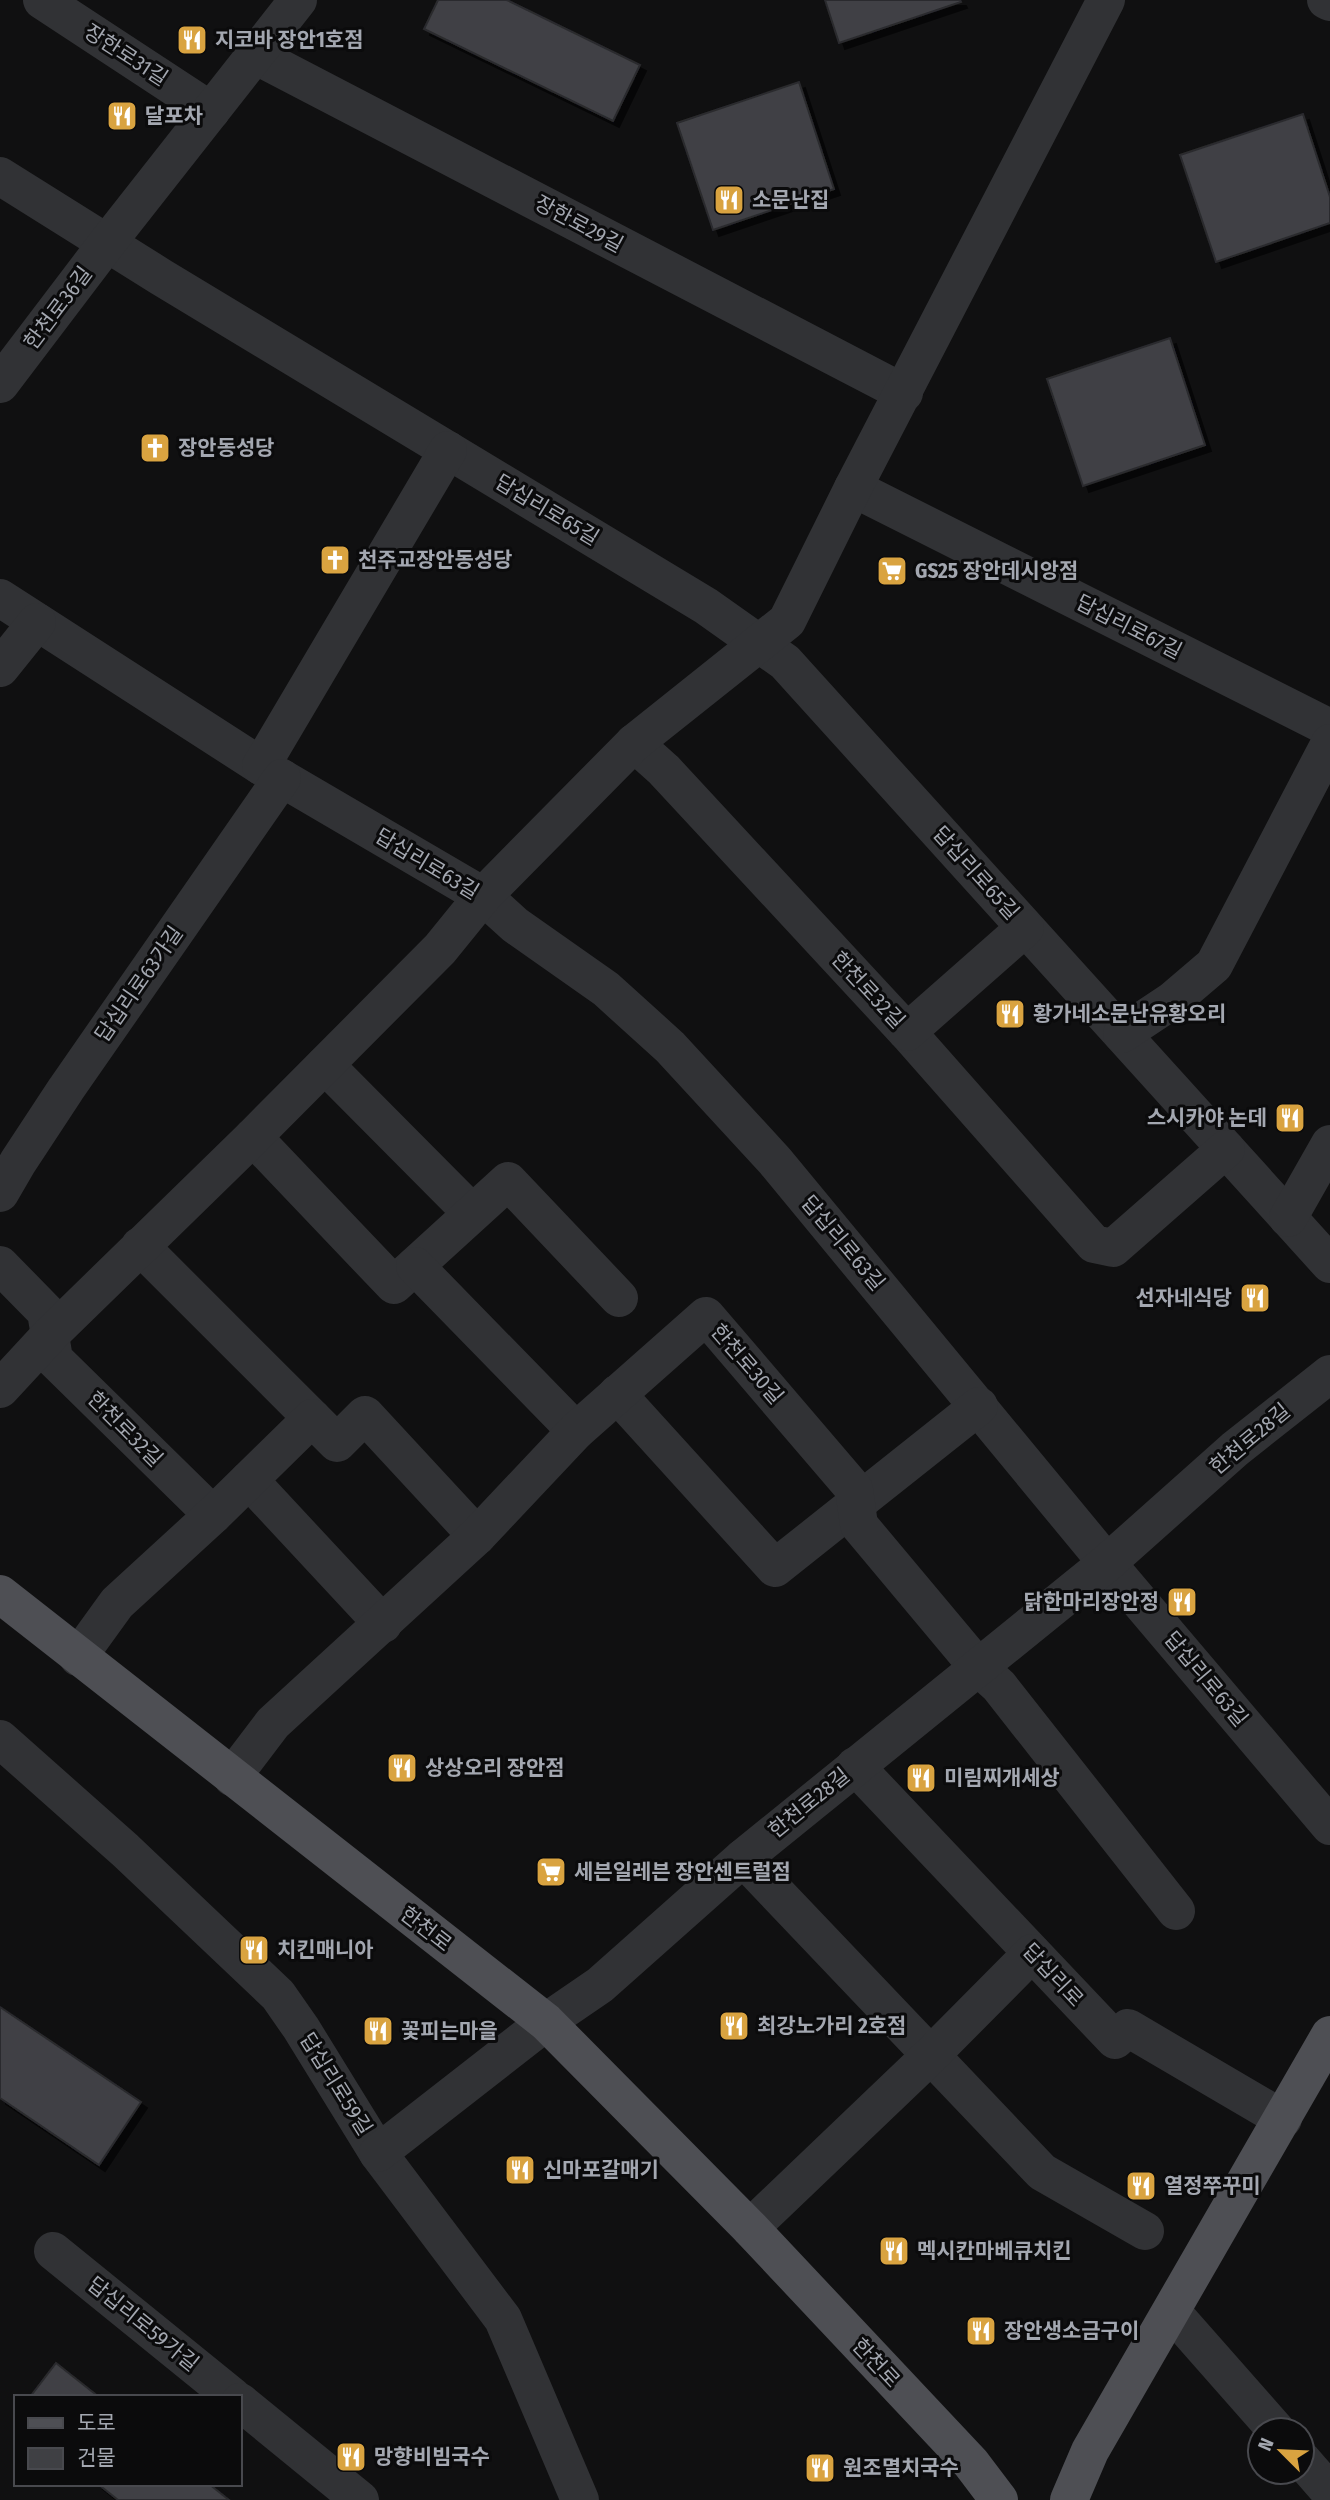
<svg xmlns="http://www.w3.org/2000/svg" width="1330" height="2500" viewBox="0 0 1330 2500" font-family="'Fira Sans Condensed','Noto Sans KR',sans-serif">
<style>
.building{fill:#3f4044;stroke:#2a2a2d;stroke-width:2;filter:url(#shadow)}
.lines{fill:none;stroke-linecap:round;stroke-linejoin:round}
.minor{stroke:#313235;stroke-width:38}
.major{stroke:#4e4f54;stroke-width:38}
.labels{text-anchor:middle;stroke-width:6;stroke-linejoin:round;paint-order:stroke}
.poi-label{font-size:21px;font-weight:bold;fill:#a3a7b0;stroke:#0b0b0c;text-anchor:start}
.street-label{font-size:21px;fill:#a3a7b0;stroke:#0b0b0c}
</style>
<defs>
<filter id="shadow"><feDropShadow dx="6" dy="6" stdDeviation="0" flood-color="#0009"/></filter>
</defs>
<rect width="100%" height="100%" fill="#101011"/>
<g class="building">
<path d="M438,0H507L640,65L613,121L424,29Z"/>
<path d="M825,0H960L961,2L839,43Z"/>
<path d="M799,82L834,189L713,230L677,123Z"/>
<path d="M1303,114L1330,197V223L1216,262L1180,155Z"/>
<path d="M1170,338L1205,445L1083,486L1047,379Z"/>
<path d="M0,2007L141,2102L99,2165L0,2098Z"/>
<path d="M56,2363L99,2397H30Z"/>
<path d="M98,2484H209L229,2500H118Z"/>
</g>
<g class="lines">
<g class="minor">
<path d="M42,0L211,111"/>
<path d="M1326,0L1330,2"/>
<path d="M255,55L904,393"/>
<path d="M0,176L161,277L706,606L785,662L1330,1264"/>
<path d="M0,384L107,243L298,0"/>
<path d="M853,488L1330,728"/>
<path d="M0,598L261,766L483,896L515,925L606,989L670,1047L775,1161L1107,1563L1330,1826"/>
<path d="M0,668L37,622"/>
<path d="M634,743L664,770L907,1032L1094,1244L1113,1248L1226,1149"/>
<path d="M261,766L448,450"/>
<path d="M907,1032L1025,928"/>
<path d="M1122,1034L1173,1000L1214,965L1330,743"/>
<path d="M325,1065L472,1213"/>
<path d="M253,1137L394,1285L508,1181L619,1298"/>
<path d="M0,1193L18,1162L66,1089L282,778"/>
<path d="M1288,1218L1330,1144"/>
<path d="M140,1246L312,1418"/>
<path d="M0,1265L46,1312L54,1359L213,1515"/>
<path d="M415,1266L576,1431"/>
<path d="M0,1389L50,1335L253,1137L440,949L483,896L634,743L787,621L853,488L1106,0"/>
<path d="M617,1394L775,1568L979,1406"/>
<path d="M249,1480L383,1624"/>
<path d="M78,1657L117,1603L213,1515L312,1418L337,1443L365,1415L477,1536"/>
<path d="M0,1739L125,1850L278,1995L301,2028L378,2153L503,2319L580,2500"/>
<path d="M855,1766L1115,2040L1128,2028L1283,2119"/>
<path d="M232,1777L273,1723L477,1536L576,1431L706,1316L854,1489L859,1525L977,1666L999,1686L1176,1911"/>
<path d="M743,1858L1042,2172L1145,2231"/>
<path d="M378,2153L546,2022L600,1985L743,1858L1107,1563L1235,1449L1330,1374"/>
<path d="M750,2228L930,2056L1032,1953"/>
<path d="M53,2251L233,2397"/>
<path d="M1172,2312L1276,2430"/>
<path d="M240,2402L360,2500"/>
<path d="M1302,2460L1330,2492"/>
</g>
<g class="major">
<path d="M0,1594L546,2022L750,2228L971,2463L999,2500"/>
<path d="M1069,2500L1090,2451L1330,2035"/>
</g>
</g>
<defs>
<g id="restaurant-square" transform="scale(1.575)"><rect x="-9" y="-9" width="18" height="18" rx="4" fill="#d9a340" stroke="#0b0b0c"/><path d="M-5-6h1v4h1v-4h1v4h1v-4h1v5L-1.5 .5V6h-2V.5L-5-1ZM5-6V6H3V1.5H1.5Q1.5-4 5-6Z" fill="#fff"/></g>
<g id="church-square" transform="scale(1.575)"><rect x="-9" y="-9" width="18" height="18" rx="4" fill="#d9a340" stroke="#0b0b0c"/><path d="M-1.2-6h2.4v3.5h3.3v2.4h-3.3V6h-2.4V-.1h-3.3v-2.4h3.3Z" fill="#fff"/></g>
<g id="supermarket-square" transform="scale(1.575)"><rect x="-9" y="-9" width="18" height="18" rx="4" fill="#d9a340" stroke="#0b0b0c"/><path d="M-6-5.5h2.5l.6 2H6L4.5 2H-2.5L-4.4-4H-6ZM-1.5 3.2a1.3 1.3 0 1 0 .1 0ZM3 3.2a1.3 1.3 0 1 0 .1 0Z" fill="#fff"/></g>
</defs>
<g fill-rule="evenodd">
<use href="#restaurant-square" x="192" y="40"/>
<use href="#restaurant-square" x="122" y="116"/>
<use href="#restaurant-square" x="729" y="200"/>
<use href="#church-square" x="155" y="448"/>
<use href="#church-square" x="335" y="560"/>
<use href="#supermarket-square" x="892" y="571"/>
<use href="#restaurant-square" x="1010" y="1014"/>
<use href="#restaurant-square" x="1290" y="1118"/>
<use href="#restaurant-square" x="1255" y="1298"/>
<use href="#restaurant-square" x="1182" y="1602"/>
<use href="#restaurant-square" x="402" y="1768"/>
<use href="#restaurant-square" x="921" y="1778"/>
<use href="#supermarket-square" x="551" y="1872"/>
<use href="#restaurant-square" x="254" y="1950"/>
<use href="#restaurant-square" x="734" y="2026"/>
<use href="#restaurant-square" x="378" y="2031"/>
<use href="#restaurant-square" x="520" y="2170"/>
<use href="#restaurant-square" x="1141" y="2186"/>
<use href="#restaurant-square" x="894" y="2251"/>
<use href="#restaurant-square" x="981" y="2331"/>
<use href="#restaurant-square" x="351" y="2457"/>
<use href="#restaurant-square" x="820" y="2468"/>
</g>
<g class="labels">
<g class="poi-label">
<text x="215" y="47">지코바 장안1호점</text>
<text x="145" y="123">달포차</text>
<text x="752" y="207">소문난집</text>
<text x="178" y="455">장안동성당</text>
<text x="358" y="567">천주교장안동성당</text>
<text x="915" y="578">GS25 장안데시앙점</text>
<text x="1033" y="1021">황가네소문난유황오리</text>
<text x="1267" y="1125" text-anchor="end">스시카야 논데</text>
<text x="1232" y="1305" text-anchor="end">선자네식당</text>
<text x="1159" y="1609" text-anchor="end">닭한마리장안정</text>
<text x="425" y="1775">상상오리 장안점</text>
<text x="944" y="1785">미림찌개세상</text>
<text x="574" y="1879">세븐일레븐 장안센트럴점</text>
<text x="277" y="1957">치킨매니아</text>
<text x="757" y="2033">최강노가리 2호점</text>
<text x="401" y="2038">꽃피는마을</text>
<text x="543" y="2177">신마포갈매기</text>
<text x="1164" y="2193">열정쭈꾸미</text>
<text x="917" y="2258">멕시칸마베큐치킨</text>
<text x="1004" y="2338">장안생소금구이</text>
<text x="374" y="2464">망향비빔국수</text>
<text x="843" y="2475">원조멸치국수</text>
</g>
<g class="street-label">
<text transform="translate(126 55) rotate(33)" y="7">장한로31길</text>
<text transform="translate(579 224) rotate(28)" y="7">장한로29길</text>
<text transform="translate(58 308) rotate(-53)" y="7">한천로36길</text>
<text transform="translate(547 510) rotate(31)" y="7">답십리로65길</text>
<text transform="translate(1129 627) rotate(27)" y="7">답십리로67길</text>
<text transform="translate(427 864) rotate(31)" y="7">답십리로63길</text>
<text transform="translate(976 873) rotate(48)" y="7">답십리로65길</text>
<text transform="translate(139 984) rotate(-55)" y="7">답십리로63가길</text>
<text transform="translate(868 990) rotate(47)" y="7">한천로32길</text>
<text transform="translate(843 1243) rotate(50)" y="7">답십리로63길</text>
<text transform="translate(747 1364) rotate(49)" y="7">한천로30길</text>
<text transform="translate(125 1429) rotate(45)" y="7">한천로32길</text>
<text transform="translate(1250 1439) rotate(-40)" y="7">한천로28길</text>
<text transform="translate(1206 1679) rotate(50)" y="7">답십리로63길</text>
<text transform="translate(809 1803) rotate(-39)" y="7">한천로28길</text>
<text transform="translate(426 1929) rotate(38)" y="7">한천로</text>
<text transform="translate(1053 1975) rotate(47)" y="7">답십리로</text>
<text transform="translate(336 2084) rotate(58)" y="7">답십리로59길</text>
<text transform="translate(143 2324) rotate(39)" y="7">답십리로59가길</text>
<text transform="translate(876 2363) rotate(47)" y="7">한천로</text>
</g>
</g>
<rect x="14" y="2395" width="228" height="91" fill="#0b0b0c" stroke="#48494e" stroke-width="2"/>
<rect x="28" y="2418" width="35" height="10" fill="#4e4f54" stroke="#48494e" stroke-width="2"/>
<text x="77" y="2430" font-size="21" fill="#a3a7b0">도로</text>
<rect x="28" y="2448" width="35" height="21" fill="#3f4044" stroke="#48494e" stroke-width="2"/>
<text x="77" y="2465" font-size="21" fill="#a3a7b0">건물</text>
<g transform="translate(1281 2451) rotate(294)"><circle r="33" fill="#0b0b0c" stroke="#48494e" stroke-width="2"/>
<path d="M0-5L12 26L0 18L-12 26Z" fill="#d9a340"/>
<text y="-10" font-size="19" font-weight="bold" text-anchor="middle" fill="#a3a7b0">N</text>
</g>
</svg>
